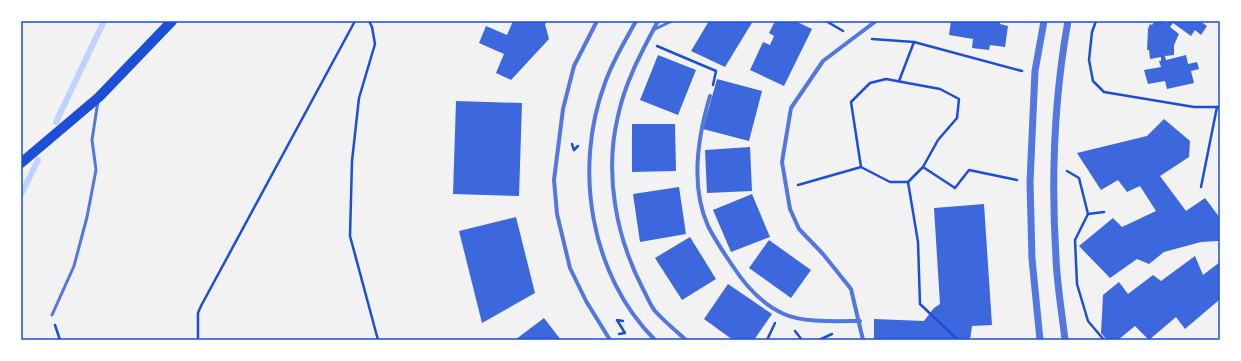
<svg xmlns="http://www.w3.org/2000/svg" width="1241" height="361" viewBox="0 0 1241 361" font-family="'Sofia Sans Condensed',sans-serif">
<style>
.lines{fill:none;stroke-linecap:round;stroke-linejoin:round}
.stream{stroke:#bfd3fe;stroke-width:6}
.building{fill:#3d67dc}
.path{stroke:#1d4ed8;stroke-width:2.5}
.service{stroke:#5277de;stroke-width:3}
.minor{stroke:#5277de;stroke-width:4}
.tertiary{stroke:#5277de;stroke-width:7}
.primary{stroke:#1d4ed8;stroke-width:10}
.neatline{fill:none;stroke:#1d4ed8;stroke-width:1.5}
</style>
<rect width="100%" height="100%" fill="#f2f2f2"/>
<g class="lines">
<g class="stream">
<path d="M56,122L104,21"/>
<path d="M21,195L38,160"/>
</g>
</g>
<g class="building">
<path d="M513,21H547L545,24L549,39L511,80L496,73L504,54L479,43L486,26L507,35Z"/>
<path d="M709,21H753L725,67L691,51Z"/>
<path d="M775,21H795L812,29L784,86L750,70L763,42L770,45L774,36L769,33Z"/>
<path d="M951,21H1000V24L1008,26L1005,47L990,45L989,50L972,48L973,39L949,35Z"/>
<path d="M1155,21H1164L1167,23L1169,21H1200L1207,26L1201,35L1195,30L1191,36L1173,23L1170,27L1179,34L1174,45V55L1165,56L1166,60L1186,55L1188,64L1197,62L1199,69L1191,71L1194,83L1167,89L1165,81L1148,84L1144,70L1161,67L1159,61H1161V57L1150,59L1149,50H1147L1148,29L1150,24L1152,25Z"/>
<path d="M658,55L696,70L678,115L640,100Z"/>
<path d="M717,79L762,91L749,141L703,129Z"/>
<path d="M456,101L522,103L519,196L453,194Z"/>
<path d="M1164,119L1190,141L1189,157L1160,176L1186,211L1205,198L1220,218V241L1201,242L1164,252L1149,264L1137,259L1110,278L1079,246L1113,218L1122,227L1156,211L1140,186L1127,192L1118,180L1101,190L1077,153L1147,136Z"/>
<path d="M632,124H675L676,171L632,172Z"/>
<path d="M750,147L752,191L707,193L705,150Z"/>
<path d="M679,187L686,234L640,242L633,194Z"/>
<path d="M752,194L770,237L731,252L713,210Z"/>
<path d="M984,204L992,325L972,326L970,340H874V319L924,321L934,308L940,304L934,208Z"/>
<path d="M516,217L535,293L482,323L459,231Z"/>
<path d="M690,237L716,279L682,300L655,258Z"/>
<path d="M769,240L811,270L791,298L749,268Z"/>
<path d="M1195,256L1203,275L1220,262V301L1219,300L1185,329L1176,317L1149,340L1135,326L1118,340H1107L1101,333L1103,295L1119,282L1128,294L1153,275L1161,281Z"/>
<path d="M728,284L772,314L754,340H733L704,319Z"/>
<path d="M544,318L561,340H515Z"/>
</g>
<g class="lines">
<g class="path">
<path d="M369,21L372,27L375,44L359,98L352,161L350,236L378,340"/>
<path d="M826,21L843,31"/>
<path d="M1096,21L1092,32L1089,60L1093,81L1104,92L1194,107H1220"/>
<path d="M872,39L914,42"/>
<path d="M657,46L716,71L713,85"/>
<path d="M899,81L914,42L1022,71"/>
<path d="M572,144L574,150L578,146"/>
<path d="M923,167L955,188L969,170L1017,180"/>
<path d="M1067,171L1079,178L1088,214L1075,240L1077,284L1088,321L1104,340"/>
<path d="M908,182L918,242L920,304L958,340"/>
<path d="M798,185L861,167L851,102L870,83L886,79L940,89L959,99L957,118L938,140L923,167L908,182H890L861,167"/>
<path d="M1201,187L1217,107"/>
<path d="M1088,214L1104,212"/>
<path d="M55,325L60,340"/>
<path d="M795,331L802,340"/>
<path d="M619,334L625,333L617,320L623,321"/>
<path d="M198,340V313L201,306L355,21"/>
<path d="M767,340L775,323"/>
<path d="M819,340L832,334"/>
</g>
<g class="service">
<path d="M653,30L672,21"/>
<path d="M52,315L74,266L87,217L96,170L92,140L98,101"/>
</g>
<g class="minor">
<path d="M597,21L574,66L563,109L554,180L557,214L570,268L586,301L610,340"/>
<path d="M636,21C625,41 612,62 605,83C573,168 590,275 655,340"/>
<path d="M658,21C642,51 625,82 618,116C604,174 616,237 643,289C647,296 650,305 655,311C664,321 676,331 686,340"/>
<path d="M710,96C698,136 690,186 708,226C715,240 724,253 732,265C745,285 763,305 784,314C802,323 840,321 860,321"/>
<path d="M863,340L851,289L823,254L799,229L790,209L782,162L791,108L823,61L876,21"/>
</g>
<g class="tertiary">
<path d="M1040,340L1032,259L1030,182L1035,71L1044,21"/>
<path d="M1065,340C1062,313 1057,285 1056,258C1051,179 1054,99 1068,21"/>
</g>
<path class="primary" d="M21,163L99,97L172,21"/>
</g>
<rect width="1241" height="361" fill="none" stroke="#ffffff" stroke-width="44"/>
<rect x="22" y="22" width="1197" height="317" class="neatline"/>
</svg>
